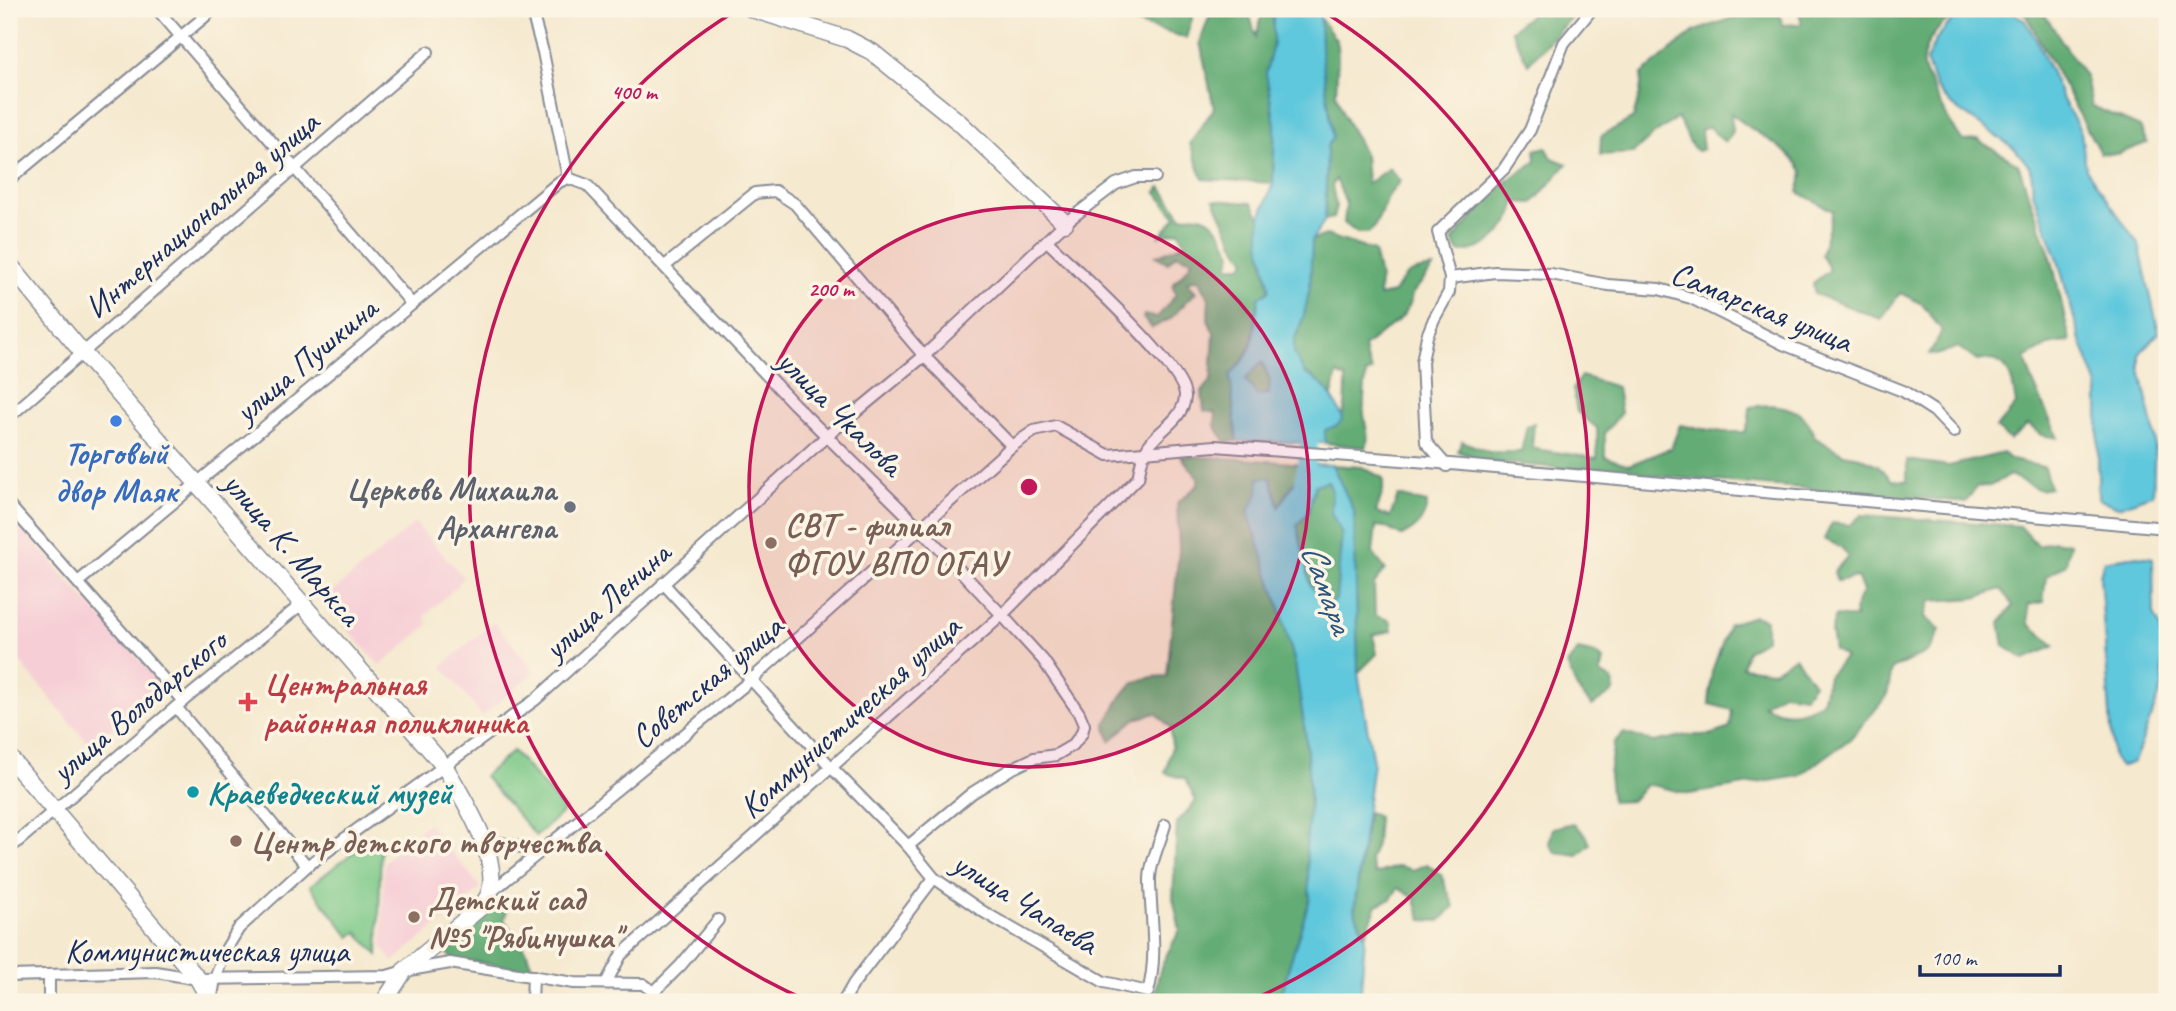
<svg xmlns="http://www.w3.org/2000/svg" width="2176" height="1011" viewBox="0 0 2176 1011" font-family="Caveat,sans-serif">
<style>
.built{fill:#f6cfd6}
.green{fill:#7bc887;stroke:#4b7c72;stroke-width:2}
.forest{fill:#64ac74;stroke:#406e69;stroke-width:2}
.water{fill:#60c8dc;stroke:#3e7c9d;stroke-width:2;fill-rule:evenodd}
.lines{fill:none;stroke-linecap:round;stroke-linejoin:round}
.river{stroke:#60c8dc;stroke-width:18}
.street-casing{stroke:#888c96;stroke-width:14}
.secondary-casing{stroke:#888c96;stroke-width:19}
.street{stroke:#fff;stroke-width:10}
.secondary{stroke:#fff;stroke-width:16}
.ring{fill:none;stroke:#c2185b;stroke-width:3.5}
.shop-dot{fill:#3f7fe0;stroke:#fcf5e5;stroke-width:2.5}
.worship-dot{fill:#6b7280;stroke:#fcf5e5;stroke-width:2.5}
.education-dot{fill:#8d6e63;stroke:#fcf5e5;stroke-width:2.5}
.health-dot{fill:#e0444e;stroke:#fcf5e5;stroke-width:2.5}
.culture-dot{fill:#0f9aa8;stroke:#fcf5e5;stroke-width:2.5}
.labels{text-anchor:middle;stroke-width:7;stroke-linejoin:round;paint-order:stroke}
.street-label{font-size:33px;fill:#1b2f5e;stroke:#fcf5e5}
.shop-label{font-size:33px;font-weight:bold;fill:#366cbe;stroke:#fcf5e5}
.worship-label{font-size:33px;font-weight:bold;fill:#5b616d;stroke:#fcf5e5;text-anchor:end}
.education-label{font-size:33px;font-weight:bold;fill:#785e54;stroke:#fcf5e5;text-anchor:start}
.health-label{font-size:33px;font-weight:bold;fill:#be3a42;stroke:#fcf5e5;text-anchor:start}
.culture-label{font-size:33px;font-weight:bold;fill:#0d838f;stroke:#fcf5e5;text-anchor:start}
.water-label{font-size:35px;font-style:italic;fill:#2c557e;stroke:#fcf5e5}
.centre{fill:#c2185b;stroke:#fcf5e5;stroke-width:3.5}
.ring-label{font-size:21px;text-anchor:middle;font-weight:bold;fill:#c2185b;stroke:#fcf5e5;stroke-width:7;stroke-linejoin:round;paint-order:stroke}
</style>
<rect width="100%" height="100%" fill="#fcf5e5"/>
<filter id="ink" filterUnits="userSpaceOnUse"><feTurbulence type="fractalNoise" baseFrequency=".0143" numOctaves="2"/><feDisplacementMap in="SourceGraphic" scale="14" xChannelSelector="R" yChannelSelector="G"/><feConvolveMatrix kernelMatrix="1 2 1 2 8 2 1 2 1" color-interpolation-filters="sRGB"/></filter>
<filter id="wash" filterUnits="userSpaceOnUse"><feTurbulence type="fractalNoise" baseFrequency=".00686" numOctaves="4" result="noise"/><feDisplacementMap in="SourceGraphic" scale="28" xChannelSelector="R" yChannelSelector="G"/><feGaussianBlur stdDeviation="1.57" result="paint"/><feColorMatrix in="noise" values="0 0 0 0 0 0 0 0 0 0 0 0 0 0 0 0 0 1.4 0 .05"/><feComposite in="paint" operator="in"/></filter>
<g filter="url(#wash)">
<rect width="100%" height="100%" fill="#f5e9cf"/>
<g class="built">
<path d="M9,514L161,684L91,747L9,649Z"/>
<path d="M415,523L463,577L456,587L425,615L428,625L380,666L322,601Z"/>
<path d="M494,622L535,672L482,716L442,666Z"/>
<path d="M428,823L481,888L393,962L382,946L384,862Z"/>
</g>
<g class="green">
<path d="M513,751L565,810L536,836L484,776Z"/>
<path d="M374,836L381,843L378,955L357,932L350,937L310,886Z"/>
</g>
<g class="forest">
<path d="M1089,9H1195L1186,38Z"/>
<path d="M1212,9H1248L1256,37L1263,9H1273V44L1266,73L1275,124L1273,183L1203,179L1190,144L1214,108L1200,42Z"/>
<path d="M1538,9H1579L1528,64L1511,30Z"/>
<path d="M1759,9H1779L1782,25L1802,24L1798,9H1968C1945,16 1920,43 1923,68L1949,121L1963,141L1978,140L2018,164L2052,260L2070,341L2048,345L2025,358L2032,380L2058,438L2041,435L2028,424L2010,440L1996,428L2016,405C2012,379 2010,354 1977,361L1958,347L1936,355L1929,354L1942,331L1921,303L1900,293L1881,319L1815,294L1813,283L1830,270L1821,255L1833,211L1798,192L1803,173C1790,146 1753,134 1731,113L1732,133L1725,143L1709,127L1701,130L1703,149L1697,151C1684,139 1687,129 1677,118L1652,136L1633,153L1600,155L1601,136L1633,118L1640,93L1642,74L1695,31Z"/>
<path d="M2019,9H2041L2086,78L2092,106L2140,127L2147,143L2117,154L2100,153L2026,15Z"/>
<path d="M1319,17L1336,40L1338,53L1336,94L1344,116L1365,155L1367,184L1389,168L1400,181L1389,195L1374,228L1368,233H1357L1344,223L1346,204L1336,179L1332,185L1336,206L1333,218L1325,220L1327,146L1333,138L1321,51Z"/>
<path d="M1546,147L1552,158L1567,164L1533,203L1515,202C1512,228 1487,252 1459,252L1452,241L1478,211L1479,200L1536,161L1535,150Z"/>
<path d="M1161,187L1182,217C1212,209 1221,231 1232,254L1228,266H1241L1246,261L1235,245L1214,200L1252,203L1260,217L1264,265L1270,290L1259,297C1253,333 1257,347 1230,375L1237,441L1226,442L1215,426L1216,413L1204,411L1202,392L1211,381L1214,333L1208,320L1209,298L1198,279L1187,282L1196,292L1170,319L1152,328L1143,318L1144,315L1157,318L1176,294L1172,286C1179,275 1188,272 1192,260L1176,254L1168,263L1156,256L1185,244L1179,231L1160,236L1176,217L1156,192Z"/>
<path d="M1326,235L1374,251L1380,277L1379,296L1394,293C1406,272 1409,271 1433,268L1412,294L1410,304L1402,317L1364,347L1366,358L1372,371L1366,374C1365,388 1363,401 1364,414C1365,428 1370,434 1366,448L1325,443V430C1350,419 1345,403 1346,378L1337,374L1332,396L1312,376L1304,373L1294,353V341L1304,315L1310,286L1312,240Z"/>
<path d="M1261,361L1270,380L1269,394L1257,395L1245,380Z"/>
<path d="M1581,376L1617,387L1621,413L1605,433V457L1629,465L1671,448L1680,425L1723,432H1745L1749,421L1750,407C1777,402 1808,407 1814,437L1844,454L1860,457L1878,465L1892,480L1907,481V460L1949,466L2003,453L2012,460L2044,467L2050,488L2040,490L2010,475L1990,486L1976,487L1966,502L1479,461L1458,451L1462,441L1489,452H1521L1527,426L1534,423L1532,447L1541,450L1597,458V428L1577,412L1573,388Z"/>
<path d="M1181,456L1244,459L1306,464L1278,507L1258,494L1254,506L1260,548L1279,605L1295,663L1306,738L1310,799L1306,848L1310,899L1288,970L1280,1002H1157C1152,977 1168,952 1180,930L1173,898L1177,823L1196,801L1185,779L1165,773L1172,746L1170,727L1156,713L1135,719L1110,741L1105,724C1125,692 1125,677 1167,676L1179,550L1177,503L1198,485V478Z"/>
<path d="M1332,465L1362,467L1383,478V491L1376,512L1390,517L1398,496L1427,503C1425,520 1417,528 1402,536L1385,527L1376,526L1373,553L1385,569L1374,585L1375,616L1390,620L1392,631L1373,635L1377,654L1358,673L1354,511Z"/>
<path d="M1328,481L1332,491L1331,513L1342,534L1336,599L1328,608L1311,586L1296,525L1308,513L1315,485Z"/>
<path d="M1861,515L2020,526L2038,546L2054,541L2070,544L2066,564L2046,577L2043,602L2028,605L2029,624L2055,646L2024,659L2004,646L2000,622L2013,606L2001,589L1975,598L1931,601L1925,617L1940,630L1929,651L1892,669L1887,696L1850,739L1799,776L1690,794L1647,784L1631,801L1612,802L1609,774L1614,742L1624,733L1654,742L1687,735H1709L1730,728L1732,710L1709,704L1712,671L1729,624L1754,616L1766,620V639L1747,651L1742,667L1773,671L1795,657L1814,684L1805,696L1782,693L1763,705C1785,717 1801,714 1822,702L1828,676L1845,657L1834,650L1831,632L1835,616L1855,618L1856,603L1863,591L1857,577L1837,581L1834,572L1848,556L1841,547L1824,539L1832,523L1850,525Z"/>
<path d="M1578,650L1595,654L1603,660L1600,673L1612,680L1614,691L1592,706L1577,689L1567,664Z"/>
<path d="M1368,812L1378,817L1376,844L1370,860L1375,874L1399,866L1413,870L1427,864L1441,875L1454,906L1440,921L1422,920L1414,898L1398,888L1391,899L1377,905L1365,936L1354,910Z"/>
<path d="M1573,823L1586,835L1590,844L1578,855L1555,852L1549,843L1553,828Z"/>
<path d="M498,906L507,910L504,920L527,953L533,970L452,959L447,953L449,942Z"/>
</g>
<g class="water">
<path d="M1273,9H1320L1321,51L1333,138L1327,146L1325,220L1312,240L1310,286L1304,315L1294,341V353L1304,373C1324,381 1334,399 1343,418L1338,425L1325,430V443L1237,441L1230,375L1245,359L1252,344L1259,297L1270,290L1260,243V217L1273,183L1275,124L1266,73L1273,44ZM1262,361L1270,380L1269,394L1257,395L1245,380Z"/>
<path d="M1983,9L2011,11L2025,21L2037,41L2062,98L2081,132L2086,169L2139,245L2159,333L2140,353V368L2155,436L2153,494L2118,507L2098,499V386L2079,336L2057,257L2033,193L2031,169L2015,149L1950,104L1936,87L1926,61L1936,39L1954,18Z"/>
<path d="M1306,464L1332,465L1354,511L1358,673L1373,762L1354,910L1365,936L1360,1002H1280L1288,970L1310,899L1306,848L1310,799L1306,738L1295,663L1279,605L1248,512L1258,494L1259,478H1271L1279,507ZM1328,481L1332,491L1331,513L1342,534L1336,599L1328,608L1310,585L1297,525L1308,513L1315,485Z"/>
<path d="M2137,556L2153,558L2154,614L2161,628L2163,685L2134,762L2120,767L2113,757L2100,575L2104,561Z"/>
</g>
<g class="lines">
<path class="river" d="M1303,487L1312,422"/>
</g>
</g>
<g filter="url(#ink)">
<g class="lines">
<g class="street-casing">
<g id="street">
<path d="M157,9L412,304"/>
<path d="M531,9L543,52L568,178"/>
<path d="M568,178L587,185L794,404L921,529L1002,615L1043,660L1079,713L1084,725L1082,733L1073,745L1056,755L1034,758L1009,770L972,793L908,846"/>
<path d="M9,180L214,9"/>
<path d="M665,266L755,193L775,191L795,204L924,356L1012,446"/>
<path d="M1450,278L1495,272L1551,274L1608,285L1659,289L1691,298L1783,344L1903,391L1934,411L1954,432"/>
<path d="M9,417L428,52"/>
<path d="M1447,466L1426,442L1422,362L1427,336L1434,319L1449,292L1450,278L1438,232L1504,169L1530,130L1564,43L1592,9"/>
<path d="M9,505L183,701"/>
<path d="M78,582L559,182L568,178"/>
<path d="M663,583L831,767L908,846L934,878L982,911L1104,982L1148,992"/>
<path d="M176,707L307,866"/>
<path d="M482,839L541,851"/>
<path d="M9,849L183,701L303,603"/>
<path d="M490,893L751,680L1012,446L1034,431L1056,426L1108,455L1215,446L1428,462L2167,528"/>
<path d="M9,976L156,972L198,979L387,976L404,971L450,963L574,983L643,984L654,992L659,1002"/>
<path d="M49,976V1002"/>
<path d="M606,983L621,955L1002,615L1138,478C1140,470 1141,459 1145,452C1154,431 1183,422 1185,397C1188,370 1070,264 1047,241"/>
<path d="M654,992L681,965L718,920"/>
<path d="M1148,992C1158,956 1151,920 1150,883C1149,865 1160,843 1165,825"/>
<path d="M211,1002L215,979L225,951L239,928L307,866L535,700L828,435L924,356L1065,223L1116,184L1136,177H1155"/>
<path d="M532,1002L533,976"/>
<path d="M843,1002L854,983L934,878"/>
</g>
</g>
<g class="secondary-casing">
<g id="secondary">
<path d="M752,9L847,39L872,52L960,123L1065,223"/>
<path d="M9,264L82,352L445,767C463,799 499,853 490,891C489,896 485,901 482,906L404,971L384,1002"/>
<path d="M9,757L198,979L211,1002"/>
</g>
</g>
<use href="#street" class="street"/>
<use href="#secondary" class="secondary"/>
</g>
</g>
<circle cx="1029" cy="487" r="280" fill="#c2185b" fill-opacity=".12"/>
<g class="ring">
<circle cx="1029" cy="487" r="280"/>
<path d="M811 1002A559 559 0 0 1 737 10M1321 10A559 559 0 0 1 1247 1002"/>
</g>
<circle class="shop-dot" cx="116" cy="421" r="7"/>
<circle class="worship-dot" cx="570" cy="507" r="7"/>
<g class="education-dot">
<circle cx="771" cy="543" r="7"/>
<circle cx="236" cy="841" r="7"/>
<circle cx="414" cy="917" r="7"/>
</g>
<path class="health-dot" d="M244.5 691.5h7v7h7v7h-7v7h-7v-7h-7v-7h7z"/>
<circle class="culture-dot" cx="193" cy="792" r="7"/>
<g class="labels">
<g class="street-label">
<text transform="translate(201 214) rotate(-41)" y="12">Интернациональная улица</text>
<text transform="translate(1762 306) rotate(22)" y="12">Самарская улица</text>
<text transform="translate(305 359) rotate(-40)" y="12">улица Пушкина</text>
<text transform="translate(841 412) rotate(45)" y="12">улица Чкалова</text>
<text transform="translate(293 548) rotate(49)" y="12">улица К. Маркса</text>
<text transform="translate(606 600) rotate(-42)" y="12">улица Ленина</text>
<text transform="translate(706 681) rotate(-40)" y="12">Советская улица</text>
<text transform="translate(138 705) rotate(-40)" y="12">улица Володарского</text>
<text transform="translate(849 716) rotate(-42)" y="12">Коммунистическая улица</text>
<text transform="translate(1026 902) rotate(32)" y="12">улица Чапаева</text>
<text x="207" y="962">Коммунистическая улица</text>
</g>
<g class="shop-label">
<text x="116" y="464">Торговый<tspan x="116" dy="38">двор Маяк</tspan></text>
</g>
<g class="worship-label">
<text x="556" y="500">Церковь Михаила<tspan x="556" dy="38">Архангела</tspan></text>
</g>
<g class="education-label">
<text x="785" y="536">СВТ - филиал<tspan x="785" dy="38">ФГОУ ВПО ОГАУ</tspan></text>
<text x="250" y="853">Центр детского творчества</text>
<text x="428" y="910">Детский сад<tspan x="428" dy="38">№5 "Рябинушка"</tspan></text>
</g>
<g class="health-label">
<text x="264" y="695">Центральная<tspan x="264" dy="38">районная поликлиника</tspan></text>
</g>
<g class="culture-label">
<text x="207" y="804">Краеведческий музей</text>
</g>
<g class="water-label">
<text transform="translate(1328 588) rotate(70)" y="12">Самара</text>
</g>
</g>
<circle cx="1029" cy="487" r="10" class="centre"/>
<g class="ring-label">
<text x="634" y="99">400 m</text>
<text x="831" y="296">200 m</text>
</g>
<rect width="2176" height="1011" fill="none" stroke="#fcf5e5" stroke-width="35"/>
<path d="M1920 965v10h140v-10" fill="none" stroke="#1b2f5e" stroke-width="3.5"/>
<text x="1931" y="965" font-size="21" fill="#1b2f5e" stroke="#fcf5e5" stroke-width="5" paint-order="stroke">100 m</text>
</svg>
